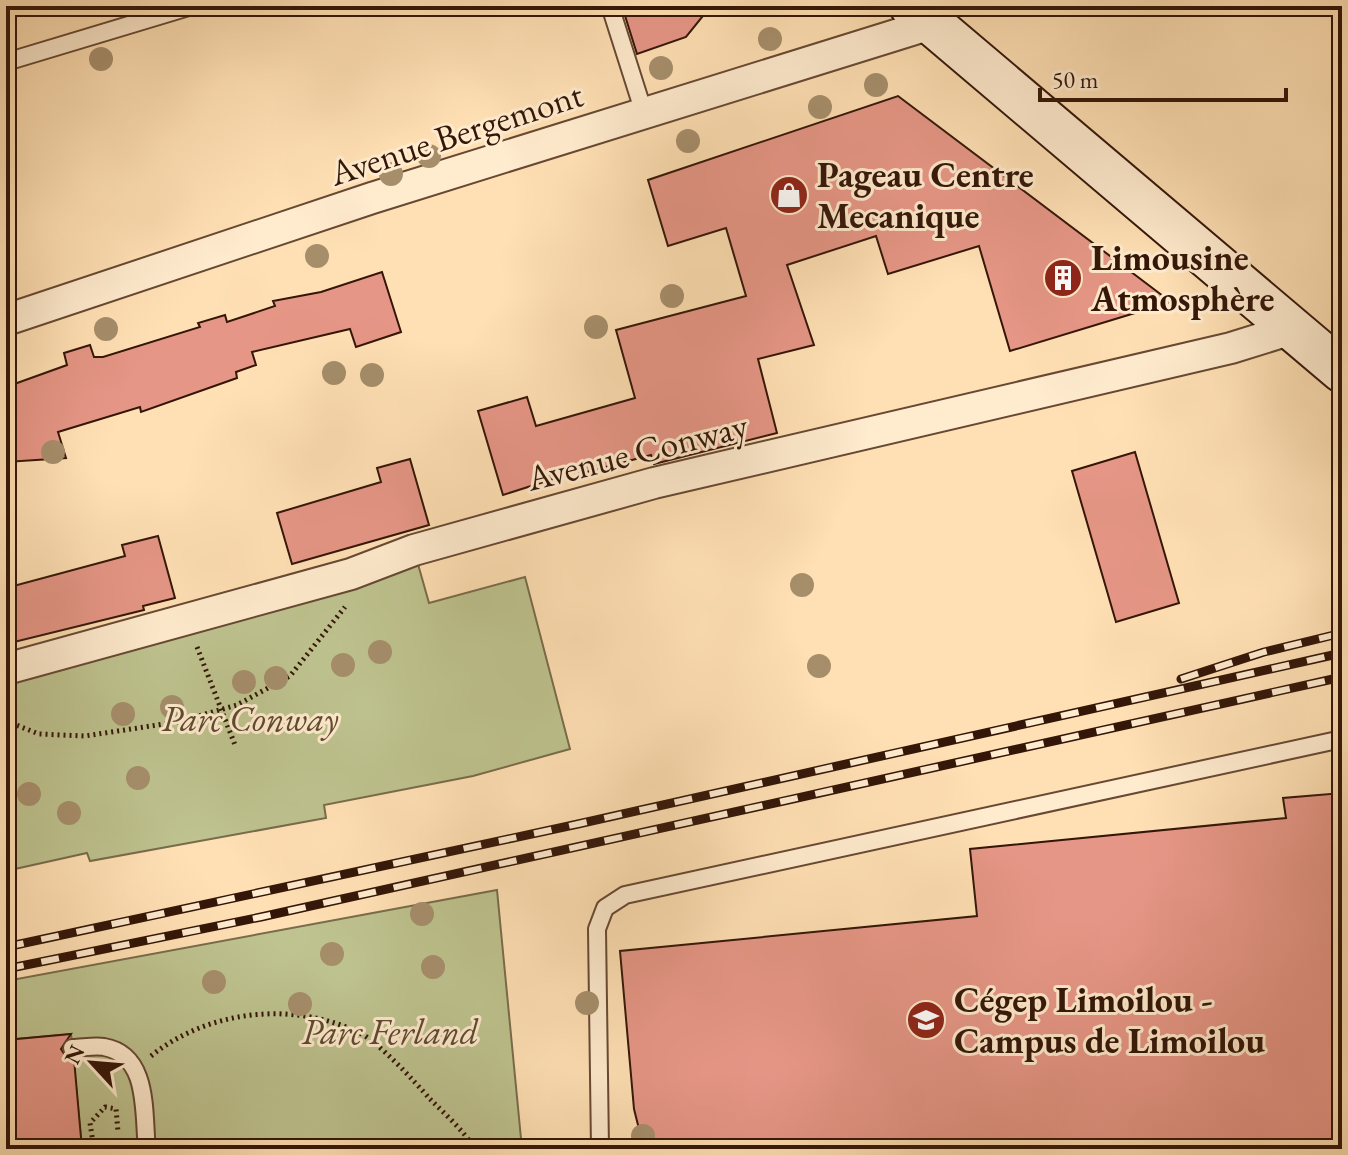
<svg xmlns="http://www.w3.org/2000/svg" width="1348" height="1155" viewBox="0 0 1348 1155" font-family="'EB Garamond',serif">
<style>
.green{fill:#bec38f;stroke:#796c4c;stroke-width:2}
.building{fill:#e69686;stroke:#341608;stroke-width:2}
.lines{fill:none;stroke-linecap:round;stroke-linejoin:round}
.lane-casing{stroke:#674833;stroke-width:20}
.street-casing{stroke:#674833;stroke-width:34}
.secondary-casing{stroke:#341608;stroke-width:46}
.path{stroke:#341608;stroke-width:5;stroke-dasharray:2 4;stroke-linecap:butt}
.lane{stroke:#ffebce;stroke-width:16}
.street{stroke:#ffebce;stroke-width:30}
.secondary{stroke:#ffebce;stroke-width:42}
.rail-casing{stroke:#341608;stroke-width:9}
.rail{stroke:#ffebce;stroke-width:6;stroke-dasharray:18;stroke-linecap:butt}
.tree{fill:#a68e6b}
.labels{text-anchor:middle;stroke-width:6;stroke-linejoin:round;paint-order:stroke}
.street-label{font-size:36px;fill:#341608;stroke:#ffebce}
.poi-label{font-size:36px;font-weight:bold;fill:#341608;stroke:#ffebce;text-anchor:start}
.park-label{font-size:36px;font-style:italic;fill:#5d4a30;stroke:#ffebce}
</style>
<rect width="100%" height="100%" fill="#ffe0b4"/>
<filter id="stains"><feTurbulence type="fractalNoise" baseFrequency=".0025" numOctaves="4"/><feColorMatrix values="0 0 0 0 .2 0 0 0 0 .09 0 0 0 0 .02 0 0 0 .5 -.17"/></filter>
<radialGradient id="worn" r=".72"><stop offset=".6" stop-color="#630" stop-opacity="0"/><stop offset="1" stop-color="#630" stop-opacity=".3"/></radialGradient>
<g class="green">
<path d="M414,550L429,603L525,577L570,749L473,776L324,805L326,818L90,861L87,853L6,871V669Z"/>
<path d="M497,890L522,1149H82L71,1034L6,1040V981Z"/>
</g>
<g class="building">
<path d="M622,6H711L686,37L637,54Z"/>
<path d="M898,96L1171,302L1010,351L979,246L888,274L876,236L787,265L814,345L758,359L777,433L654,464L651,455L579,474L578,471L503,495L478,411L527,397L536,426L635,398L616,330L746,296L726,228L668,246L648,180Z"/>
<path d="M382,272L401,332L356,347L350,329L252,352L256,365L236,372L237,378L141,412L140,407L58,432L66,458L6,462V387L67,365L64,353L90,345L94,357H103L200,327L198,323L225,315L227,322L275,306L273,301L321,292Z"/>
<path d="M1135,452L1179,603L1116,622L1072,471Z"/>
<path d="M410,459L429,525L292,564L277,513L381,482L377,468Z"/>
<path d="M158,536L175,598L143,606L144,610L6,644V588L125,556L122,545Z"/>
<path d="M1342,793V1149H644L634,1109L620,951L977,916L970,849L1286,818L1283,798Z"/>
<path d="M71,1034L61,1049L66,1057L74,1059L82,1149H6V1040Z"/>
</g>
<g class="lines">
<g class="lane-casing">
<g id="lane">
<path d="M610,6L644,113"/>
<path d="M6,62L192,6"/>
<path d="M72,1048C82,1048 95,1045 104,1047C150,1055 143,1114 147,1149"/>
<path d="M600,1149L597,929L605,908L625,895L1342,739"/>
</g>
</g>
<g class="street-casing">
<g id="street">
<path d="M6,320L372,198L931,24"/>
<path d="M6,669L351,574L414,550L654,483L1231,348L1292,329"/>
</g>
</g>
<g class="secondary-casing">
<path id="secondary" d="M911,6L1342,371"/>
</g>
<g class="path">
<path d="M197,647L235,745"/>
<path d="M6,721L39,734L85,736L177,722L237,705L290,676L345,607"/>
<path d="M151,1056C208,1010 292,1001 358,1032C379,1042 414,1081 430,1099C445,1114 464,1131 475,1149"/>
<path d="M94,1149L90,1123L105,1107L116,1109L118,1132"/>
<path d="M637,1149L636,1133L643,1136"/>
</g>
<use href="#lane" class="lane"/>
<use href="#street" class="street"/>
<use href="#secondary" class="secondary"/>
<g class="rail-casing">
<g id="rail">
<path d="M1181,679L1264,652L1342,633"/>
<path d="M6,947L578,824L1342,653"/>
<path d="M6,969L261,917L1342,677"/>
</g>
</g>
<use href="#rail" class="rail"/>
</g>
<g class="tree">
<circle cx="770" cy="39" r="12"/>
<circle cx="101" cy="59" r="12"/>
<circle cx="661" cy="68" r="12"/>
<circle cx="876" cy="85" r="12"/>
<circle cx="820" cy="107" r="12"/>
<circle cx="688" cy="141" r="12"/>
<circle cx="429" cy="156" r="12"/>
<circle cx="391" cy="174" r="12"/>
<circle cx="317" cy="256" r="12"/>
<circle cx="672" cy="296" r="12"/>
<circle cx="596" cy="327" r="12"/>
<circle cx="106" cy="329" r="12"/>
<circle cx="334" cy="373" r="12"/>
<circle cx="372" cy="375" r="12"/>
<circle cx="53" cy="452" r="12"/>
<circle cx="802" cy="585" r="12"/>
<circle cx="380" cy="652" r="12"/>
<circle cx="343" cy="665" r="12"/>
<circle cx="819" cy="666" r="12"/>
<circle cx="276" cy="678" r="12"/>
<circle cx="244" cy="682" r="12"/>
<circle cx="172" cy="707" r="12"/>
<circle cx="123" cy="714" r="12"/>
<circle cx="138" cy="778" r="12"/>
<circle cx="29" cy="794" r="12"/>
<circle cx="69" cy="813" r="12"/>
<circle cx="422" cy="914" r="12"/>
<circle cx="332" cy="954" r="12"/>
<circle cx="433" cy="967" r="12"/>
<circle cx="214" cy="982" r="12"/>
<circle cx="587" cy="1003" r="12"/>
<circle cx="300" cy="1004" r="12"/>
<circle cx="643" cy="1136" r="12"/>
</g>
<defs>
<g id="shop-disc" transform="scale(2)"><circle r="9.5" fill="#8f2418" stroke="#ffebce"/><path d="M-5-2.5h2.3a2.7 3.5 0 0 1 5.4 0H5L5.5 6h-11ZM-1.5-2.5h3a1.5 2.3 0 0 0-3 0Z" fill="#fff"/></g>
<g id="building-disc" transform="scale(2)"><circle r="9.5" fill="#8f2418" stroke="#ffebce"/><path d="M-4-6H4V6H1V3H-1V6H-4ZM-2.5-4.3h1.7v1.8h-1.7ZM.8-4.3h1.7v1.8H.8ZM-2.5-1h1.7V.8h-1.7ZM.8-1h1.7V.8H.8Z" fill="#fff"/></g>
<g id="university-disc" transform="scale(2)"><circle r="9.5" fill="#8f2418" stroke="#ffebce"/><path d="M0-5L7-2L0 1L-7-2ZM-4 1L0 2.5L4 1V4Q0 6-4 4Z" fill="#fff"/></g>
</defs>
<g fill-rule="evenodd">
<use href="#shop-disc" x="789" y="195"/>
<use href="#building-disc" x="1063" y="278"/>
<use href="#university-disc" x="926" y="1020"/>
</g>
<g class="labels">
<g class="street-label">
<text transform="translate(456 133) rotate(-18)" y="13">Avenue Bergemont</text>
<text transform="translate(637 451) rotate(-14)" y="13">Avenue Conway</text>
</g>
<g class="poi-label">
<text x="817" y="187">Pageau Centre<tspan x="817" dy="41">Mecanique</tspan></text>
<text x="1091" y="270">Limousine<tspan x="1091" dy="41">Atmosphère</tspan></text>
<text x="954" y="1012">Cégep Limoilou -<tspan x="954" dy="41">Campus de Limoilou</tspan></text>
</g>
<g class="park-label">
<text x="250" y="731">Parc Conway</text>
<text x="390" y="1044">Parc Ferland</text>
</g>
</g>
<rect width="1348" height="1155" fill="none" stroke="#ffe0b4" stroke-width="32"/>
<rect x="8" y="8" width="1332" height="1139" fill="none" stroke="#341608" stroke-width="4"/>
<rect x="16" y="16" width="1316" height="1123" fill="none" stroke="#341608" stroke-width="2"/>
<g transform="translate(92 1063) rotate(296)" stroke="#ffebce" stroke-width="6" paint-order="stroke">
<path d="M0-6L14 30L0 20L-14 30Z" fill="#341608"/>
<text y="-12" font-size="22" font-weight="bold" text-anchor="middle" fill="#341608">N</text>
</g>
<path d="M1040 88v12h246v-12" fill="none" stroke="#341608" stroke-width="4"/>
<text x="1052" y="88" font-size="24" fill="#341608" stroke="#ffebce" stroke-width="6" paint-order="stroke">50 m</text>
<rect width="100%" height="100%" filter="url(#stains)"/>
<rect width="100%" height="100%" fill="url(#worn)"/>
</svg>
